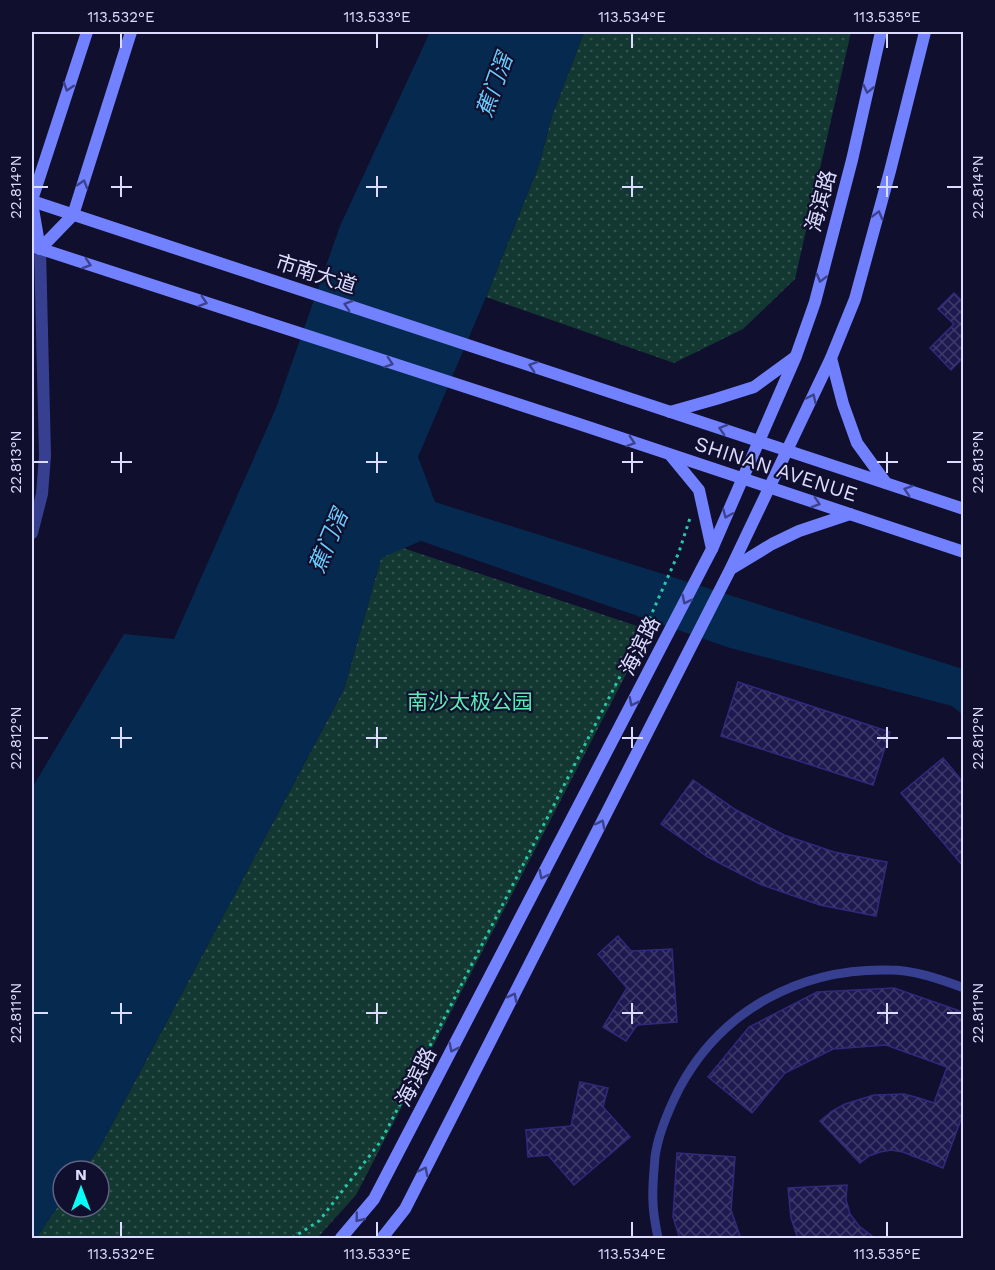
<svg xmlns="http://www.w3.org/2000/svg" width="995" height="1270" viewBox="0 0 995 1270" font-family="'Work Sans','Noto Sans SC',sans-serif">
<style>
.park{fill:url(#park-dots)}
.water{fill:#062a4f}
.building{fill:url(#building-cross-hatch);stroke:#302a7d;stroke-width:1.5}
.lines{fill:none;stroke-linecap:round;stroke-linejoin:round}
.path{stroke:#26c8a9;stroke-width:3;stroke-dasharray:3 4.5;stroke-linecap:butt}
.lane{stroke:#373f90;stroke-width:9}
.street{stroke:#373f90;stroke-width:12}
.secondary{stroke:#7281ff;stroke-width:12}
.oneway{stroke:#3c428c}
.ticks{fill:none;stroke:#dbdcff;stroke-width:2}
.labels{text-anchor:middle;stroke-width:4.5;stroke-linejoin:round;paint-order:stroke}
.street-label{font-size:21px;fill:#dbdcff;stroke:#100f2d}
.park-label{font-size:21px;fill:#5ceab4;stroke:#100f2d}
.water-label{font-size:22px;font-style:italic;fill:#69cdff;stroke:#100f2d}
.neatline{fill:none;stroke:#dbdcff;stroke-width:2}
.ticks-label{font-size:15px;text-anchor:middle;fill:#dbdcff}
</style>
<defs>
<pattern id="park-dots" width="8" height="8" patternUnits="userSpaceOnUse" patternTransform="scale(1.5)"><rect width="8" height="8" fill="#123831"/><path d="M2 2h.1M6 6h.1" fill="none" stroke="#345450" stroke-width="1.8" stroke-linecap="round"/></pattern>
<pattern id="building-cross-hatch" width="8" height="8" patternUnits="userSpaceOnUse" patternTransform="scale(1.5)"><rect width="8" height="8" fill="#1e1a50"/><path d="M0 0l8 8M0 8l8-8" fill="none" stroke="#3e3b6a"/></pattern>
</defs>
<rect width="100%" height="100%" fill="#100f2d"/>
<g class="park">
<path d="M584,32H851L795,279L743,329L674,363L486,297L539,165L552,116Z"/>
<path d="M397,546L649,630L356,1195L318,1237L316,1238H36L63,1199V1207H99V1171H83L101,1145L344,689L381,558Z"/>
</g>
<path class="water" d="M430,32H584L552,116L539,165L486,297L418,457L435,502L963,669V715L952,706L730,648L421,541L381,558L344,689L101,1145L83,1171H63V1199L36,1238H32V788L124,634L174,639L276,408L340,226Z"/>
<g class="building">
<path d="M954,293L963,302V358L951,370L930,348L954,324L938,309Z"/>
<path d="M738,682L890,732L873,785L721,736Z"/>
<path d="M943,758L963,782V866L901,793Z"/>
<path d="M693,780L736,810L784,835L834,852L887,862L876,916L820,905L762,885L708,857L661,824Z"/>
<path d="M618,936L631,951L672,949L677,1022L637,1025L626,1041L603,1027L627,988L598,954Z"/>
<path d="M894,988L963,1012V1114L943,1168L903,1152L891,1150L880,1152L869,1156L860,1163L820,1121L832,1111L845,1104L874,1095L904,1094L919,1098L934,1103L947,1067L886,1045L833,1049L785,1073L752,1113L708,1077L749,1027L817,992Z"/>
<path d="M580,1082L608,1088L603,1107L630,1137L574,1185L548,1155L528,1157L526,1130L571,1126Z"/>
<path d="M677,1153L735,1157L731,1210L741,1239H680L673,1217Z"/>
<path d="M847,1185L846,1200L850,1214L859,1226L876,1239H798L791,1218L788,1188Z"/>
</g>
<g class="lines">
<path class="path" d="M292,1238L319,1221L381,1141L648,622L679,552L690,518"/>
<path class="lane" d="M658,1238C656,1227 653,1214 653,1202C652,1188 654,1171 655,1157C658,1134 669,1109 679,1089C721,1010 800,968 889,970C914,970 940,979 964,988"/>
<path class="street" d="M32,533L42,494L45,456L40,249"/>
<g class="secondary">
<path d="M32,200L87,32"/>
<path d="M32,201L964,509"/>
<path d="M32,203L40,249"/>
<path d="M32,246L576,423L964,552"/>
<path d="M40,249L73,215L131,32"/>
<path d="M831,358L843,404L857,443L886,483"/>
<path d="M670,412L716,399L754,387L795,357"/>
<path d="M671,456L699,490L712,549"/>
<path d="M731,569L772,544L799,531L850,514"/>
<path d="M341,1238L374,1199L712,549L796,356L815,302L852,160L881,32"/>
<path d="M382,1238L405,1209L730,570L831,358L855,299L890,171L925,32"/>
</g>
</g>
<defs><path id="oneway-chevron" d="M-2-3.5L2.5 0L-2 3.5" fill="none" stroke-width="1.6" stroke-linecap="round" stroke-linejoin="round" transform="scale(1.5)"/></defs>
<g class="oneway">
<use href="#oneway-chevron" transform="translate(68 87) rotate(108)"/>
<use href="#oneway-chevron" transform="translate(868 89) rotate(103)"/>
<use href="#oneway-chevron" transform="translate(83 184) rotate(-73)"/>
<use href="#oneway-chevron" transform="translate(878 215) rotate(-75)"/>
<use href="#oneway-chevron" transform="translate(87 264) rotate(18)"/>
<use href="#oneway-chevron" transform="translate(821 278) rotate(105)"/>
<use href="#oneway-chevron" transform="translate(203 302) rotate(18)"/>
<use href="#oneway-chevron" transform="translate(348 305) rotate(-162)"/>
<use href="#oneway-chevron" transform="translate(389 363) rotate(18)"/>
<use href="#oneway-chevron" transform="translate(533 366) rotate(-162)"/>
<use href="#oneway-chevron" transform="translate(812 398) rotate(-65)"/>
<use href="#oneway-chevron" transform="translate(723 429) rotate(-162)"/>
<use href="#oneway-chevron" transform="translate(631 442) rotate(18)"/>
<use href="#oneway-chevron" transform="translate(908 490) rotate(-162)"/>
<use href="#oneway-chevron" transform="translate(816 503) rotate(18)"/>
<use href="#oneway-chevron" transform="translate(727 514) rotate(113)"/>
<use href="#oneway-chevron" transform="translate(686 600) rotate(117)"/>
<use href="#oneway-chevron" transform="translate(633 702) rotate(117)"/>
<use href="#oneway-chevron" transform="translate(601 824) rotate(-63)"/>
<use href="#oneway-chevron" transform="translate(543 875) rotate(117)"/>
<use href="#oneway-chevron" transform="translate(513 997) rotate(-63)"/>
<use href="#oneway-chevron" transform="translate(453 1048) rotate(117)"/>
<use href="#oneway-chevron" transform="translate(424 1171) rotate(-63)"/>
<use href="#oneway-chevron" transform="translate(359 1218) rotate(129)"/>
</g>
<path class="ticks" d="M121,33V48M377,33V48M632,33V48M887,33V48M121,176V197M377,176V197M632,176V197M887,176V197M33,187H48M111,187H132M366,187H387M622,187H643M877,187H898M947,187H962M121,452V473M377,452V473M632,452V473M887,452V473M33,462H48M111,462H132M366,462H387M622,462H643M877,462H898M947,462H962M121,727V748M377,727V748M632,727V748M887,727V748M33,738H48M111,738H132M366,738H387M622,738H643M877,738H898M947,738H962M121,1003V1024M377,1003V1024M632,1003V1024M887,1003V1024M33,1013H48M111,1013H132M366,1013H387M622,1013H643M877,1013H898M947,1013H962M121,1222V1237M377,1222V1237M632,1222V1237M887,1222V1237"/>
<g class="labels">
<g class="street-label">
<text transform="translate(821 201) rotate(-75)" y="7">海滨路</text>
<text transform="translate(316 274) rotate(18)" y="7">市南大道</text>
<text transform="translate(776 469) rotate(18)" y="7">SHINAN AVENUE</text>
<text transform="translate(640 646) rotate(-63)" y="7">海滨路</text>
<text transform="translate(416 1077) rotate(-63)" y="7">海滨路</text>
</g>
<g class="park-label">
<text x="470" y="709">南沙太极公园</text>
</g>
<g class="water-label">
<text transform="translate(494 85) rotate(-70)" y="8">蕉门滘</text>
<text transform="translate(328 541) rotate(-67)" y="8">蕉门滘</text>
</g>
</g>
<rect width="995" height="1270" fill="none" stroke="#100f2d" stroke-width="66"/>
<g transform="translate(81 1189)"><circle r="28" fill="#100f2d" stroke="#616181" stroke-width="1.5"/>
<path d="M0-4.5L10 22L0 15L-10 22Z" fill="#07fff8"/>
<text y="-9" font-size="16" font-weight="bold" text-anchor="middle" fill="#dbdcff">N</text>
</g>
<rect x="33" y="33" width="929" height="1204" class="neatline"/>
<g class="ticks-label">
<text x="121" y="22">113.532°E</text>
<text x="377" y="22">113.533°E</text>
<text x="632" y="22">113.534°E</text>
<text x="887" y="22">113.535°E</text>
<text transform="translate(16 187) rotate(-90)" y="5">22.814°N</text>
<text transform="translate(978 187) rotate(-90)" y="5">22.814°N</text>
<text transform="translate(16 462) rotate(-90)" y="5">22.813°N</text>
<text transform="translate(978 462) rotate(-90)" y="5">22.813°N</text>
<text transform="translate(16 738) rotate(-90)" y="5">22.812°N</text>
<text transform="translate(978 738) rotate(-90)" y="5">22.812°N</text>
<text transform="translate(16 1013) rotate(-90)" y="5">22.811°N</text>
<text transform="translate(978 1013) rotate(-90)" y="5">22.811°N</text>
<text x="121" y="1259">113.532°E</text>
<text x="377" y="1259">113.533°E</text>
<text x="632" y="1259">113.534°E</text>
<text x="887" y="1259">113.535°E</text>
</g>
</svg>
